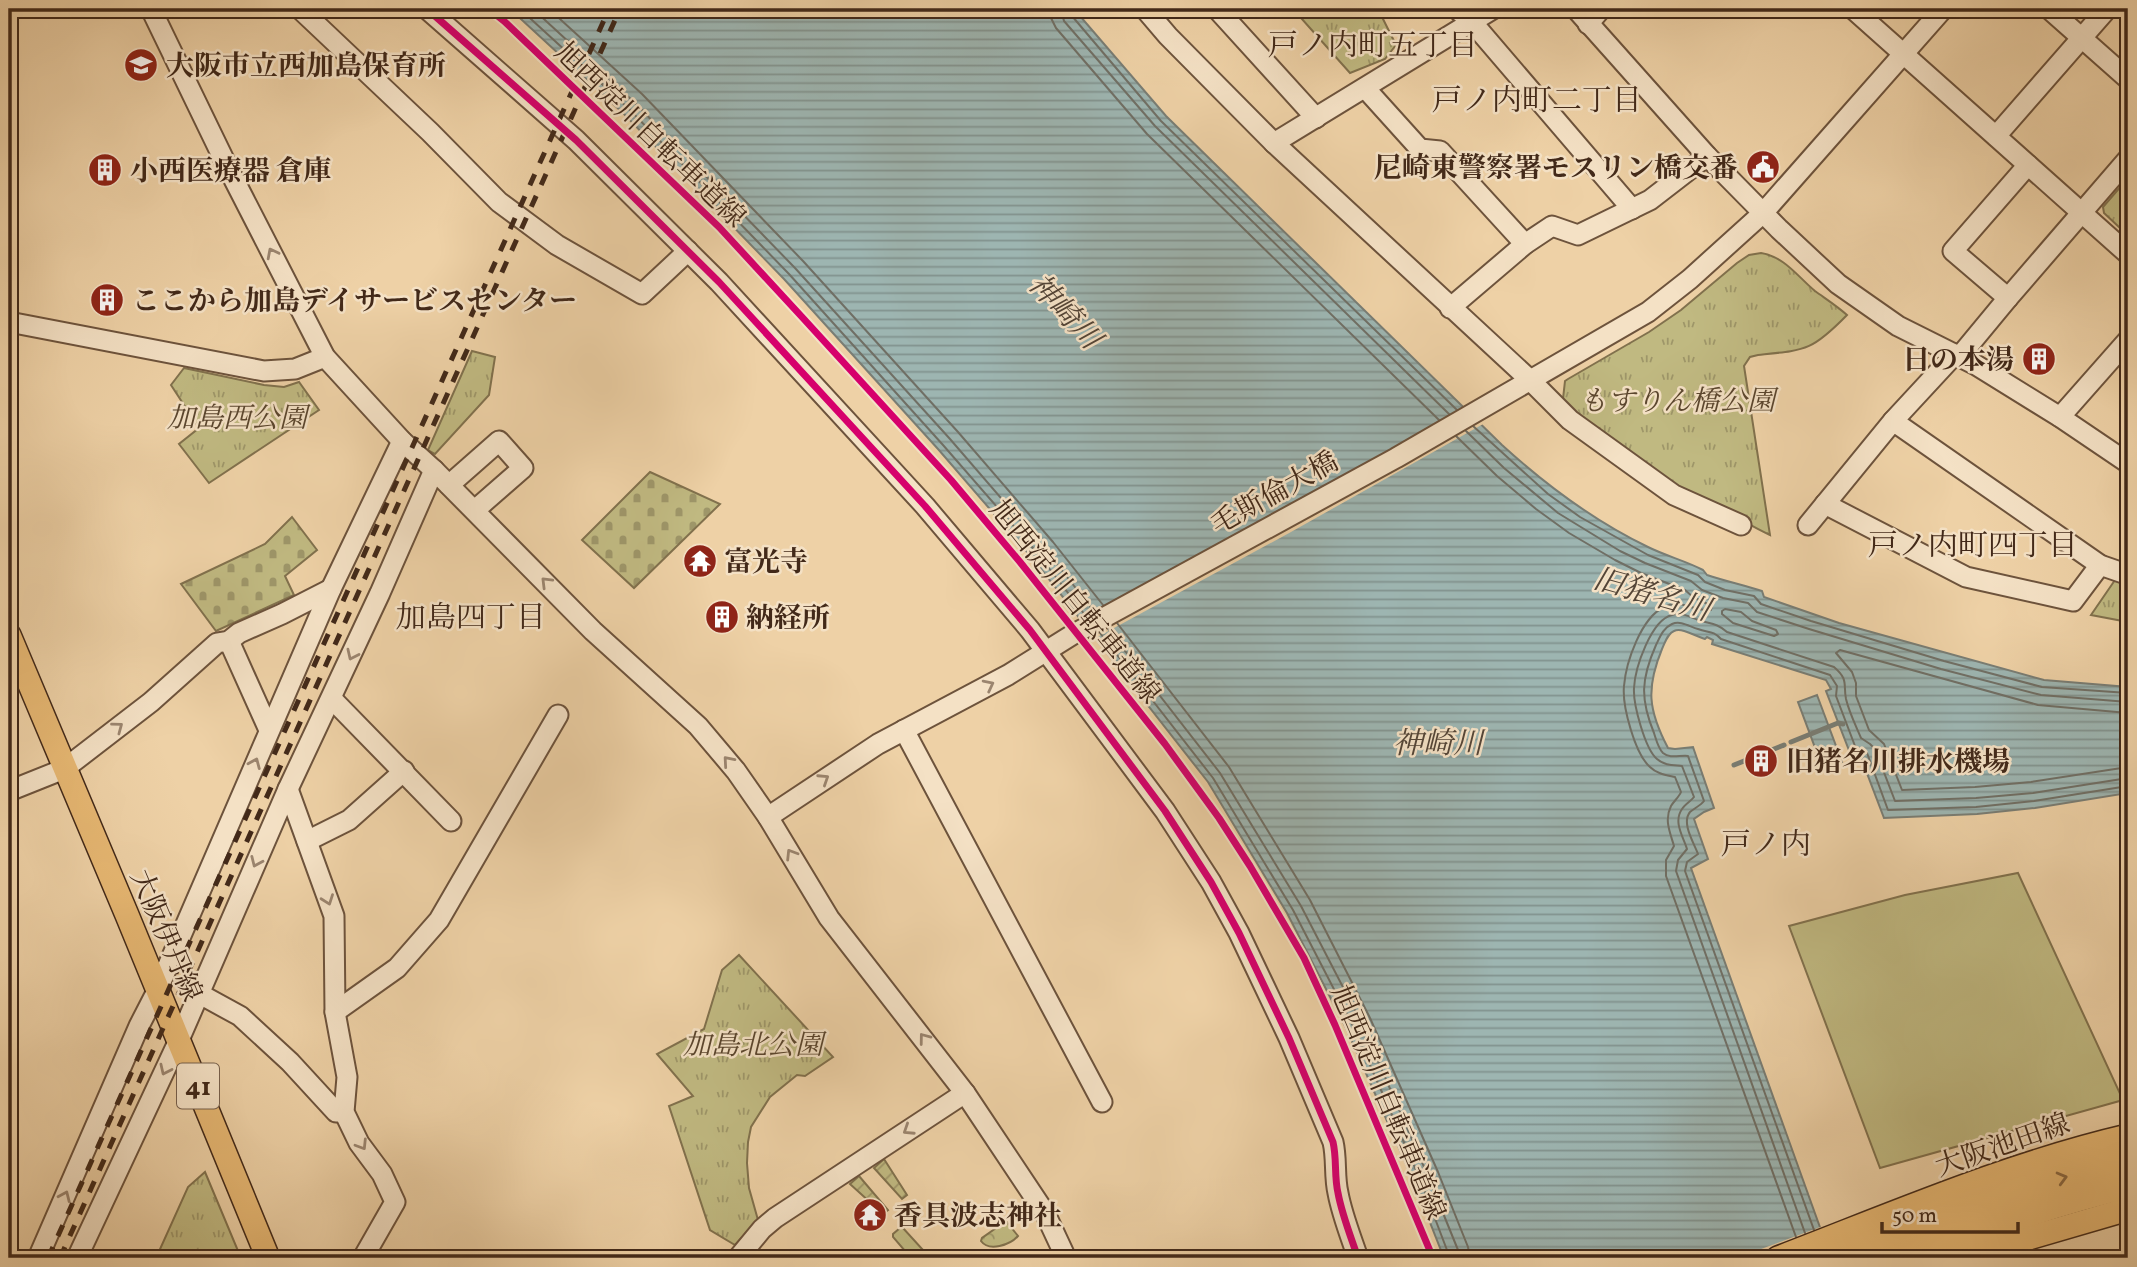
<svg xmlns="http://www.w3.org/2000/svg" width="2137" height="1267" viewBox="0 0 2137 1267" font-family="Vollkorn,'Noto Serif JP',serif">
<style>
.forest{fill:url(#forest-crowns);stroke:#81714d;stroke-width:2}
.cemetery{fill:url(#cemetery-stones);stroke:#81714d;stroke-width:2}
.park{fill:url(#park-tufts);stroke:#81714d;stroke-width:2}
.garden{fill:url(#garden-furrows);stroke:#81714d;stroke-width:2}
.pitch{fill:#c0b981;stroke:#81714d;stroke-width:2}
.water{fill:url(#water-rules);stroke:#797d74;stroke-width:2}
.pier{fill:#eed1a6}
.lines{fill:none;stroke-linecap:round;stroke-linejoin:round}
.shore{stroke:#706f65;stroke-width:2}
.stream{stroke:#797d74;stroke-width:5}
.minor-casing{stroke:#6d533c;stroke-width:23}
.major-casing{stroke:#422919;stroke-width:26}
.highway-casing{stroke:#422919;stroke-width:32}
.minor{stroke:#f4e1c5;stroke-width:19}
.major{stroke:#e7b873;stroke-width:23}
.highway{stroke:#e7b873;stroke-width:28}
.rail{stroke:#422919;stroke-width:5;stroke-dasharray:12 12;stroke-linecap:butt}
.cycleway-casing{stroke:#f4e1c5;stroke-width:11}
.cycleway{stroke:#d6006c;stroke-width:7}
.oneway{stroke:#9b856f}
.oneway2{stroke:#8c6942}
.labels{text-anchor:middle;stroke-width:5;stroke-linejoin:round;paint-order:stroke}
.shield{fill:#f4e1c5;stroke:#77604d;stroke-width:2}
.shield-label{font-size:26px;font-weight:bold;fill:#422919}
.poi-label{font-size:28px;font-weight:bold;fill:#422919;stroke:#f4e1c5;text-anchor:start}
.street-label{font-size:28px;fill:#422919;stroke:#f4e1c5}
.park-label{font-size:28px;font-style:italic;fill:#5b462e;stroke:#f4e1c5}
.neighbourhood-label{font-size:30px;fill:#422919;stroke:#f4e1c5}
.water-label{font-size:30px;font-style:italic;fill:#544537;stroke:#f4e1c5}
</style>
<defs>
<pattern id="forest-crowns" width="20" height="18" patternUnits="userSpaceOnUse" patternTransform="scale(1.75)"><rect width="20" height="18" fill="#c0b981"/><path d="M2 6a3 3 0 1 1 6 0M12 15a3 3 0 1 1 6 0" fill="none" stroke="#9e9669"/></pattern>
<pattern id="cemetery-stones" width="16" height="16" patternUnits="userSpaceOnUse" patternTransform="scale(1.75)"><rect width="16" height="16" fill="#c0b981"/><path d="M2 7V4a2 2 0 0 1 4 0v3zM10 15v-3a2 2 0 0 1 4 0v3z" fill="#9e9669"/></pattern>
<pattern id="park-tufts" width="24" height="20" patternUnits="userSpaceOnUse" patternTransform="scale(1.75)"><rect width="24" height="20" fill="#c0b981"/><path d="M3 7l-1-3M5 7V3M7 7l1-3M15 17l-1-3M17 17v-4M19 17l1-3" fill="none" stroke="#9e9669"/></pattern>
<pattern id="garden-furrows" width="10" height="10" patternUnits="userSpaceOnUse" patternTransform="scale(1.75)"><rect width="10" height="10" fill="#c0b981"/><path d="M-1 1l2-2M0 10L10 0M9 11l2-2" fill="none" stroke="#9e9669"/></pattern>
<pattern id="water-rules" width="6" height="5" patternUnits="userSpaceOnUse" patternTransform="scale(1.75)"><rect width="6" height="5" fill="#9db5b1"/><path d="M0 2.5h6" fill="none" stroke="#82938f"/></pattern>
</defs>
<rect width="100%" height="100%" fill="#eed1a6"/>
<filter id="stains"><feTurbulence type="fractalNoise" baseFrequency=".00286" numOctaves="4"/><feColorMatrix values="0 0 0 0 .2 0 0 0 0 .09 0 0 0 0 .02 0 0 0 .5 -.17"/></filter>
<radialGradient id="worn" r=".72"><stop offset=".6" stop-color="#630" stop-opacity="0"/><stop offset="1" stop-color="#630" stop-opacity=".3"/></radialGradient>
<g class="forest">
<path d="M1006,1221L1018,1236C1010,1245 989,1252 981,1241L982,1238Z"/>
<path d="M900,1228H903L923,1250L924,1254L920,1258H911L893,1237V1234Z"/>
</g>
<g class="cemetery">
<path d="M650,472L720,504L634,588L582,540Z"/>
<path d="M292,517L317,550L285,576L294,595L216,631L181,584L265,544Z"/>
</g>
<g class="park">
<path d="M1293,9H1378L1396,45L1385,59L1350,73Z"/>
<path d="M2128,178V218L2120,228L2104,213L2103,207Z"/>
<path d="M1761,253C1785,257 1797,276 1815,291C1826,299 1837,306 1847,315C1812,351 1806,350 1758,355L1750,357L1744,366L1770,535C1754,528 1739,518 1723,510C1665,480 1607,447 1563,399L1565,381L1568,379L1649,332L1681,310L1737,263L1749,255Z"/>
<path d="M472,351L495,357L489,395L435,454L428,450Z"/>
<path d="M184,368L264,385L284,387L299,382L319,410L209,483L179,444L199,428L171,385Z"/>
<path d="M2115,580L2128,582V622L2091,615Z"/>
<path d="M739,955L833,1057L805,1076L797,1075L770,1097L751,1127L748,1142L747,1163L749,1188L758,1220L735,1245L710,1230L669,1106L693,1096L657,1054L704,1029L722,970Z"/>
<path d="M205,1172L241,1258H156L188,1187Z"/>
</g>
<g class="garden">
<path d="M884,1159L907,1195L902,1199L874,1168Z"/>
<path d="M859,1176L888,1210L883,1214L850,1184Z"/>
</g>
<path class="pitch" d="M2018,873L2123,1100L1880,1168L1789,926L1905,895Z"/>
<g class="water">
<path d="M510,9H1074L1166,116L1502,445C1547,486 1594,521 1648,547C1666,556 1686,561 1703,570L1707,575C1725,581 1743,585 1762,591L1764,597L1839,623L2044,680L2128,687V793L2035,808L1977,814L1884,818L1860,755L1852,758L1826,691L1831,689L1826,680L1712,644L1713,640L1707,637L1705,639C1697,637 1682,627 1674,631C1667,634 1665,643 1662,649C1646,688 1648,710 1668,748L1675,749L1693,747L1714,808L1704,812L1694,819L1708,859L1691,868L1831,1258H1444L1414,1182L1346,1028L1287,913L1208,782L1033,559L938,449L784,279L623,113Z"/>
<path d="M1817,695L1842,762L1823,769L1798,702Z"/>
</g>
<g class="pier">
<path d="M1468,406L1485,423L1291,532L1092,640L1077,621L1281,511Z"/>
<path d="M1823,1226L1834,1258H1737Z"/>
</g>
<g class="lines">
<g class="shore">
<path d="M520,9L628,108L789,274L943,445L1038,554L1085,615"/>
<path d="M533,9L634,102L795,268L950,439L1045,549L1093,610"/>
<path d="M549,9L642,94L803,261L958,432L1053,542L1103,605"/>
<path d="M1050,9L1051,18L1056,28L1147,134L1439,420"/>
<path d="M1061,9L1064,21L1155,126L1449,414"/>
<path d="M1070,9L1072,16L1161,121L1457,410"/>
<path d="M1473,426L1548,494L1580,517L1648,555L1698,575L1705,582L1725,590L1754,596L1761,604L1811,621L1944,661L2042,687L2128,693"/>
<path d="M1466,431L1504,468L1558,513L1620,551L1645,563L1691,581L1702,590L1723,598L1748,603L1757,612L1809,629L1941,669L2041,695L2128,702"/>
<path d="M1456,436L1497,476L1536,509L1569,533L1615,560L1641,573L1685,590L1693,597L1712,606L1711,610C1694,612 1681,598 1664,607C1641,618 1626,662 1624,686C1622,706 1635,754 1650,767C1657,774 1666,775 1675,777L1681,792C1679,797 1674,801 1671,806C1664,820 1670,832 1674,846L1666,860V876L1796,1237"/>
<path d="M1725,609L1741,612L1752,621L1776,630L1778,634L1774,636L1733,623L1722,614V611Z"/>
<path d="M1117,623L1229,767L1310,900L1370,1018L1438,1172L1468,1247L1470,1258"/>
<path d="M1108,629L1220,773L1301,906L1361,1022L1428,1176L1458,1250L1459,1258"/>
<path d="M1100,633L1213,778L1293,910L1353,1026L1420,1179L1450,1258"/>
<path d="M2128,713L2038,705L1840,650L1836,653L1852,672L1856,683V696L1869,730L1884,744L1902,790L1975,787L2031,782L2128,767"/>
<path d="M1814,1230L1685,871L1687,862L1698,854C1694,843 1681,823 1690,812C1695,808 1701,805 1704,801L1688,756C1680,755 1670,759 1663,753C1658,748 1656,739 1654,733C1640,699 1641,679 1656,645C1660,637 1663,628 1672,624C1681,620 1690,627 1698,629C1708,633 1713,630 1721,639L1830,675L1837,686L1836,696L1855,746L1867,753L1888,810L1976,807L2034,801L2128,786"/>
<path d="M1805,1233L1676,871L1678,860L1687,849C1683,836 1673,822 1682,809C1685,804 1691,801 1694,797L1682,766C1674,765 1665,766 1657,759C1645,749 1633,704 1634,688C1635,668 1651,620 1672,615C1682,612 1690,617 1698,620C1710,624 1717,623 1727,632L1834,667C1849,680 1843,684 1846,699C1849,712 1856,726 1861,738L1870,744L1875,749L1895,801L1976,798L2033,793L2128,778"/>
</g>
<g class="stream">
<path d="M1791,742L1838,723L1843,724"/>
<path d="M1734,765L1784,745"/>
</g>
<g class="minor-casing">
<g id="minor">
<path d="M151,9L227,166L325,357L402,441L434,470L593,631L698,726L736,771L768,817L829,918L965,1093L1045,1213L1066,1258"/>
<path d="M300,9L430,132L499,202L557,245L642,294L688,251"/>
<path d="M427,9L576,140L719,282L925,506L1030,630L1165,811L1211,882L1239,933L1289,1038L1333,1142C1337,1159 1334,1176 1338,1193C1342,1215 1351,1237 1358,1258"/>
<path d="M1145,9L1168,36L1274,143L1530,380L1570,420L1674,495L1741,525"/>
<path d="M1217,9L1316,118"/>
<path d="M1457,9L1472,22L1632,209"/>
<path d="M1576,9L1707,156L1779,229L1838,284L1898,326L1976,365L2060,417L2128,463"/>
<path d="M1853,9L2128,254"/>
<path d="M2049,9L2128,79"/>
<path d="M1588,24L1601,9"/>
<path d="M1365,88L1420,149L1440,151L1525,244"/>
<path d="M1996,136L2107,9"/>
<path d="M1274,143L1493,9"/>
<path d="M2008,298L1953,251L2028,165"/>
<path d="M1450,308L1525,244L1552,226L1578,235L1650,200L1707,156"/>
<path d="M9,322L264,371L295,369L325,357"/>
<path d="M1960,356L2008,298L2128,159"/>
<path d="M2060,417L2128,340"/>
<path d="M1893,421L1955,354"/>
<path d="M449,485L499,441L523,468L475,510"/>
<path d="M1825,504L1966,577L2073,601L2100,565"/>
<path d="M1808,525L1893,421L2100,565L2126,574L2128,573"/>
<path d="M229,641L269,730"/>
<path d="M332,699L451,821"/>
<path d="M904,730L1102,1102"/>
<path d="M288,789L334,916L335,1012L347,1077L344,1112L359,1143L382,1174L395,1202L363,1258"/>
<path d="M9,791L64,769L151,702L217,643L229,641L239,633L282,614L331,589"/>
<path d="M768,817L878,744L1008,675L1072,635L1396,458L1648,312L1690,279L1763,213L1943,9"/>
<path d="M307,841L349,820L404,771"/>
<path d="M198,993L240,1016L290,1062L336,1112H344"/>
<path d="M335,1012L397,968L439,920L558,715"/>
<path d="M38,1258L139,1026L157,991L331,589L402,441"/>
<path d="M77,1258L179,1040L288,789L380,593L434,470"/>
<path d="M738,1258L762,1229L775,1218L965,1093"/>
</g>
</g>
<g class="major-casing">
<g id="major">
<path d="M9,635L127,915L268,1258"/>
<path d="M1778,1258C1893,1214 2008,1164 2128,1136"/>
<path d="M1968,1258L1998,1247L2128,1209"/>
</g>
</g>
<g class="highway-casing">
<g id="highway">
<path d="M1836,1258C1932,1222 2028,1185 2128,1161"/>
<path d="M1899,1258C1974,1230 2050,1203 2128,1184"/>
</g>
</g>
<use href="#minor" class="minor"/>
<use href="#major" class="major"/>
<use href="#highway" class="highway"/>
<g class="rail">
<path d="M48,1258L609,9"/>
<path d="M60,1258L620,9"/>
</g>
<g class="cycleway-casing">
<g id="cycleway">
<path d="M427,9L576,140L719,282L925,506L1030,630L1165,811L1211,882L1239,933L1289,1038L1333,1142C1337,1159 1334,1176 1338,1193C1342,1215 1351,1237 1358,1258"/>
<path d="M489,9L504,21L719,227L802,317L951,480L1020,562L1165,744L1219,818L1250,866L1304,958L1335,1025L1433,1258"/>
</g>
</g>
<use href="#cycleway" class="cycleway"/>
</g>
<defs><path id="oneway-chevron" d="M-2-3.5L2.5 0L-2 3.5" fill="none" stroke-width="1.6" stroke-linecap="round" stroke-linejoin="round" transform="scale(1.75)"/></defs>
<g class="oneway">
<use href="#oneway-chevron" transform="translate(272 253) rotate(-117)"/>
<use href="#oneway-chevron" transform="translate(546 582) rotate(-135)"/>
<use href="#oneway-chevron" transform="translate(352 655) rotate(115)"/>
<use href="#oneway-chevron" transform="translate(989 685) rotate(-27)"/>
<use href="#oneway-chevron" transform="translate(118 727) rotate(-37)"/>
<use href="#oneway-chevron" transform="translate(728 761) rotate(-131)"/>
<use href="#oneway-chevron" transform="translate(255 763) rotate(-67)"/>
<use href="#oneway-chevron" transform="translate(824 779) rotate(-33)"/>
<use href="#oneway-chevron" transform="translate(791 854) rotate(-122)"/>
<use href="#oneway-chevron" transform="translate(256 862) rotate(114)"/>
<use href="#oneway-chevron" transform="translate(328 900) rotate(70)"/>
<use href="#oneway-chevron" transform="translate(924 1038) rotate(-127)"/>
<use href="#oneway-chevron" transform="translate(165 1070) rotate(115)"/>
<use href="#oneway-chevron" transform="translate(908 1130) rotate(147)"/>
<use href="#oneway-chevron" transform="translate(362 1145) rotate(58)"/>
<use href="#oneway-chevron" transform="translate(65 1196) rotate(-66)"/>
</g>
<use class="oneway2" href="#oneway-chevron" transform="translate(2062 1178) rotate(-15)"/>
<defs>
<g id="school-disc" transform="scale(1.75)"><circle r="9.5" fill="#8f2418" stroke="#f4e1c5"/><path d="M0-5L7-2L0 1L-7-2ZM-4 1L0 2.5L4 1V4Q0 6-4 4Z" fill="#fff"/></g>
<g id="civic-disc" transform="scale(1.75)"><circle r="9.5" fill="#8f2418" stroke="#f4e1c5"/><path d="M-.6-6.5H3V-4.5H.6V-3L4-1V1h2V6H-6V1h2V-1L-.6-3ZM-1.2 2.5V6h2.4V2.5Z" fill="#fff"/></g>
<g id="building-disc" transform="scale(1.75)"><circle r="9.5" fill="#8f2418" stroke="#f4e1c5"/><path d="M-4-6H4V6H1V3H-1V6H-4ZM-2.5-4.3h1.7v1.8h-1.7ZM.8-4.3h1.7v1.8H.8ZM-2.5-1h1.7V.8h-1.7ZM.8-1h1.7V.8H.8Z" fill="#fff"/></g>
<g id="temple-disc" transform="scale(1.75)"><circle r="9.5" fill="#8f2418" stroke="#f4e1c5"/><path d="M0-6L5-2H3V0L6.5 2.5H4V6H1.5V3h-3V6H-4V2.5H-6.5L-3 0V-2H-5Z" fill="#fff"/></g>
</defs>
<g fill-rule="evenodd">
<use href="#school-disc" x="141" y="65"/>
<use href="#civic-disc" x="1763" y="167"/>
<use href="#building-disc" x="105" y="170"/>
<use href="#building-disc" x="107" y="300"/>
<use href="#building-disc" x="2039" y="359"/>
<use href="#temple-disc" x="700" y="561"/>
<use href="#building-disc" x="722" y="617"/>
<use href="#building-disc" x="1761" y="761"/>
<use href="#temple-disc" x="870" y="1215"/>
</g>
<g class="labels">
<rect class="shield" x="177" y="1063.5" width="42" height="45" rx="5"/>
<g class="shield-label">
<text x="198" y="1095">41</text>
</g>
<g class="poi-label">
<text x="166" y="75">大阪市立西加島保育所</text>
<text x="1738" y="177" text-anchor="end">尼崎東警察署モスリン橋交番</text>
<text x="130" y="180">小西医療器 倉庫</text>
<text x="132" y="310">ここから加島デイサービスセンター</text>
<text x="2014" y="369" text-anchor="end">日の本湯</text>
<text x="724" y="571">富光寺</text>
<text x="746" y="627">納経所</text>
<text x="1786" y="771">旧猪名川排水機場</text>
<text x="894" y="1225">香具波志神社</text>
</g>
<g class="street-label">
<text transform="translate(651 134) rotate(44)" y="10">旭西淀川自転車道線</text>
<text transform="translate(1274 492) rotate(-29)" y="10">毛斯倫大橋</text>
<text transform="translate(1076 601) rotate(51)" y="10">旭西淀川自転車道線</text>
<text transform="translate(167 935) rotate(67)" y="10">大阪伊丹線</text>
<text transform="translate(1389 1102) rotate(67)" y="10">旭西淀川自転車道線</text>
<text transform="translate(2002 1144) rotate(-19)" y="10">大阪池田線</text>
</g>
<g class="park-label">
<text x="1677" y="410">もすりん橋公園</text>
<text x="237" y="427">加島西公園</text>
<text x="753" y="1054">加島北公園</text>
</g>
<g class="neighbourhood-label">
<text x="1373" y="55">戸ノ内町五丁目</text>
<text x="1537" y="110">戸ノ内町二丁目</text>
<text x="1973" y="555">戸ノ内町四丁目</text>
<text x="471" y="627">加島四丁目</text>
<text x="1766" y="854">戸ノ内</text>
</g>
<g class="water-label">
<text transform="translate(1065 311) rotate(47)" y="10">神崎川</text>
<text transform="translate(1652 594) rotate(16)" y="10">旧猪名川</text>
<text x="1438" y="753">神崎川</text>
</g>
</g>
<rect width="2137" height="1267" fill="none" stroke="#eed1a6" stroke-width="35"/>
<rect x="10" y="10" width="2116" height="1246" fill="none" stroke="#422919" stroke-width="3.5"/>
<rect x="18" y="18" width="2102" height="1232" fill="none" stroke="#422919" stroke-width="2"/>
<path d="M1882 1222v10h136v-10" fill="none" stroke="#422919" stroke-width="3.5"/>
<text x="1892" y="1222" font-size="21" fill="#422919" stroke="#f4e1c5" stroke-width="5" paint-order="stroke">50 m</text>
<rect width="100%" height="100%" filter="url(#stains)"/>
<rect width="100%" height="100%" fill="url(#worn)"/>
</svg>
